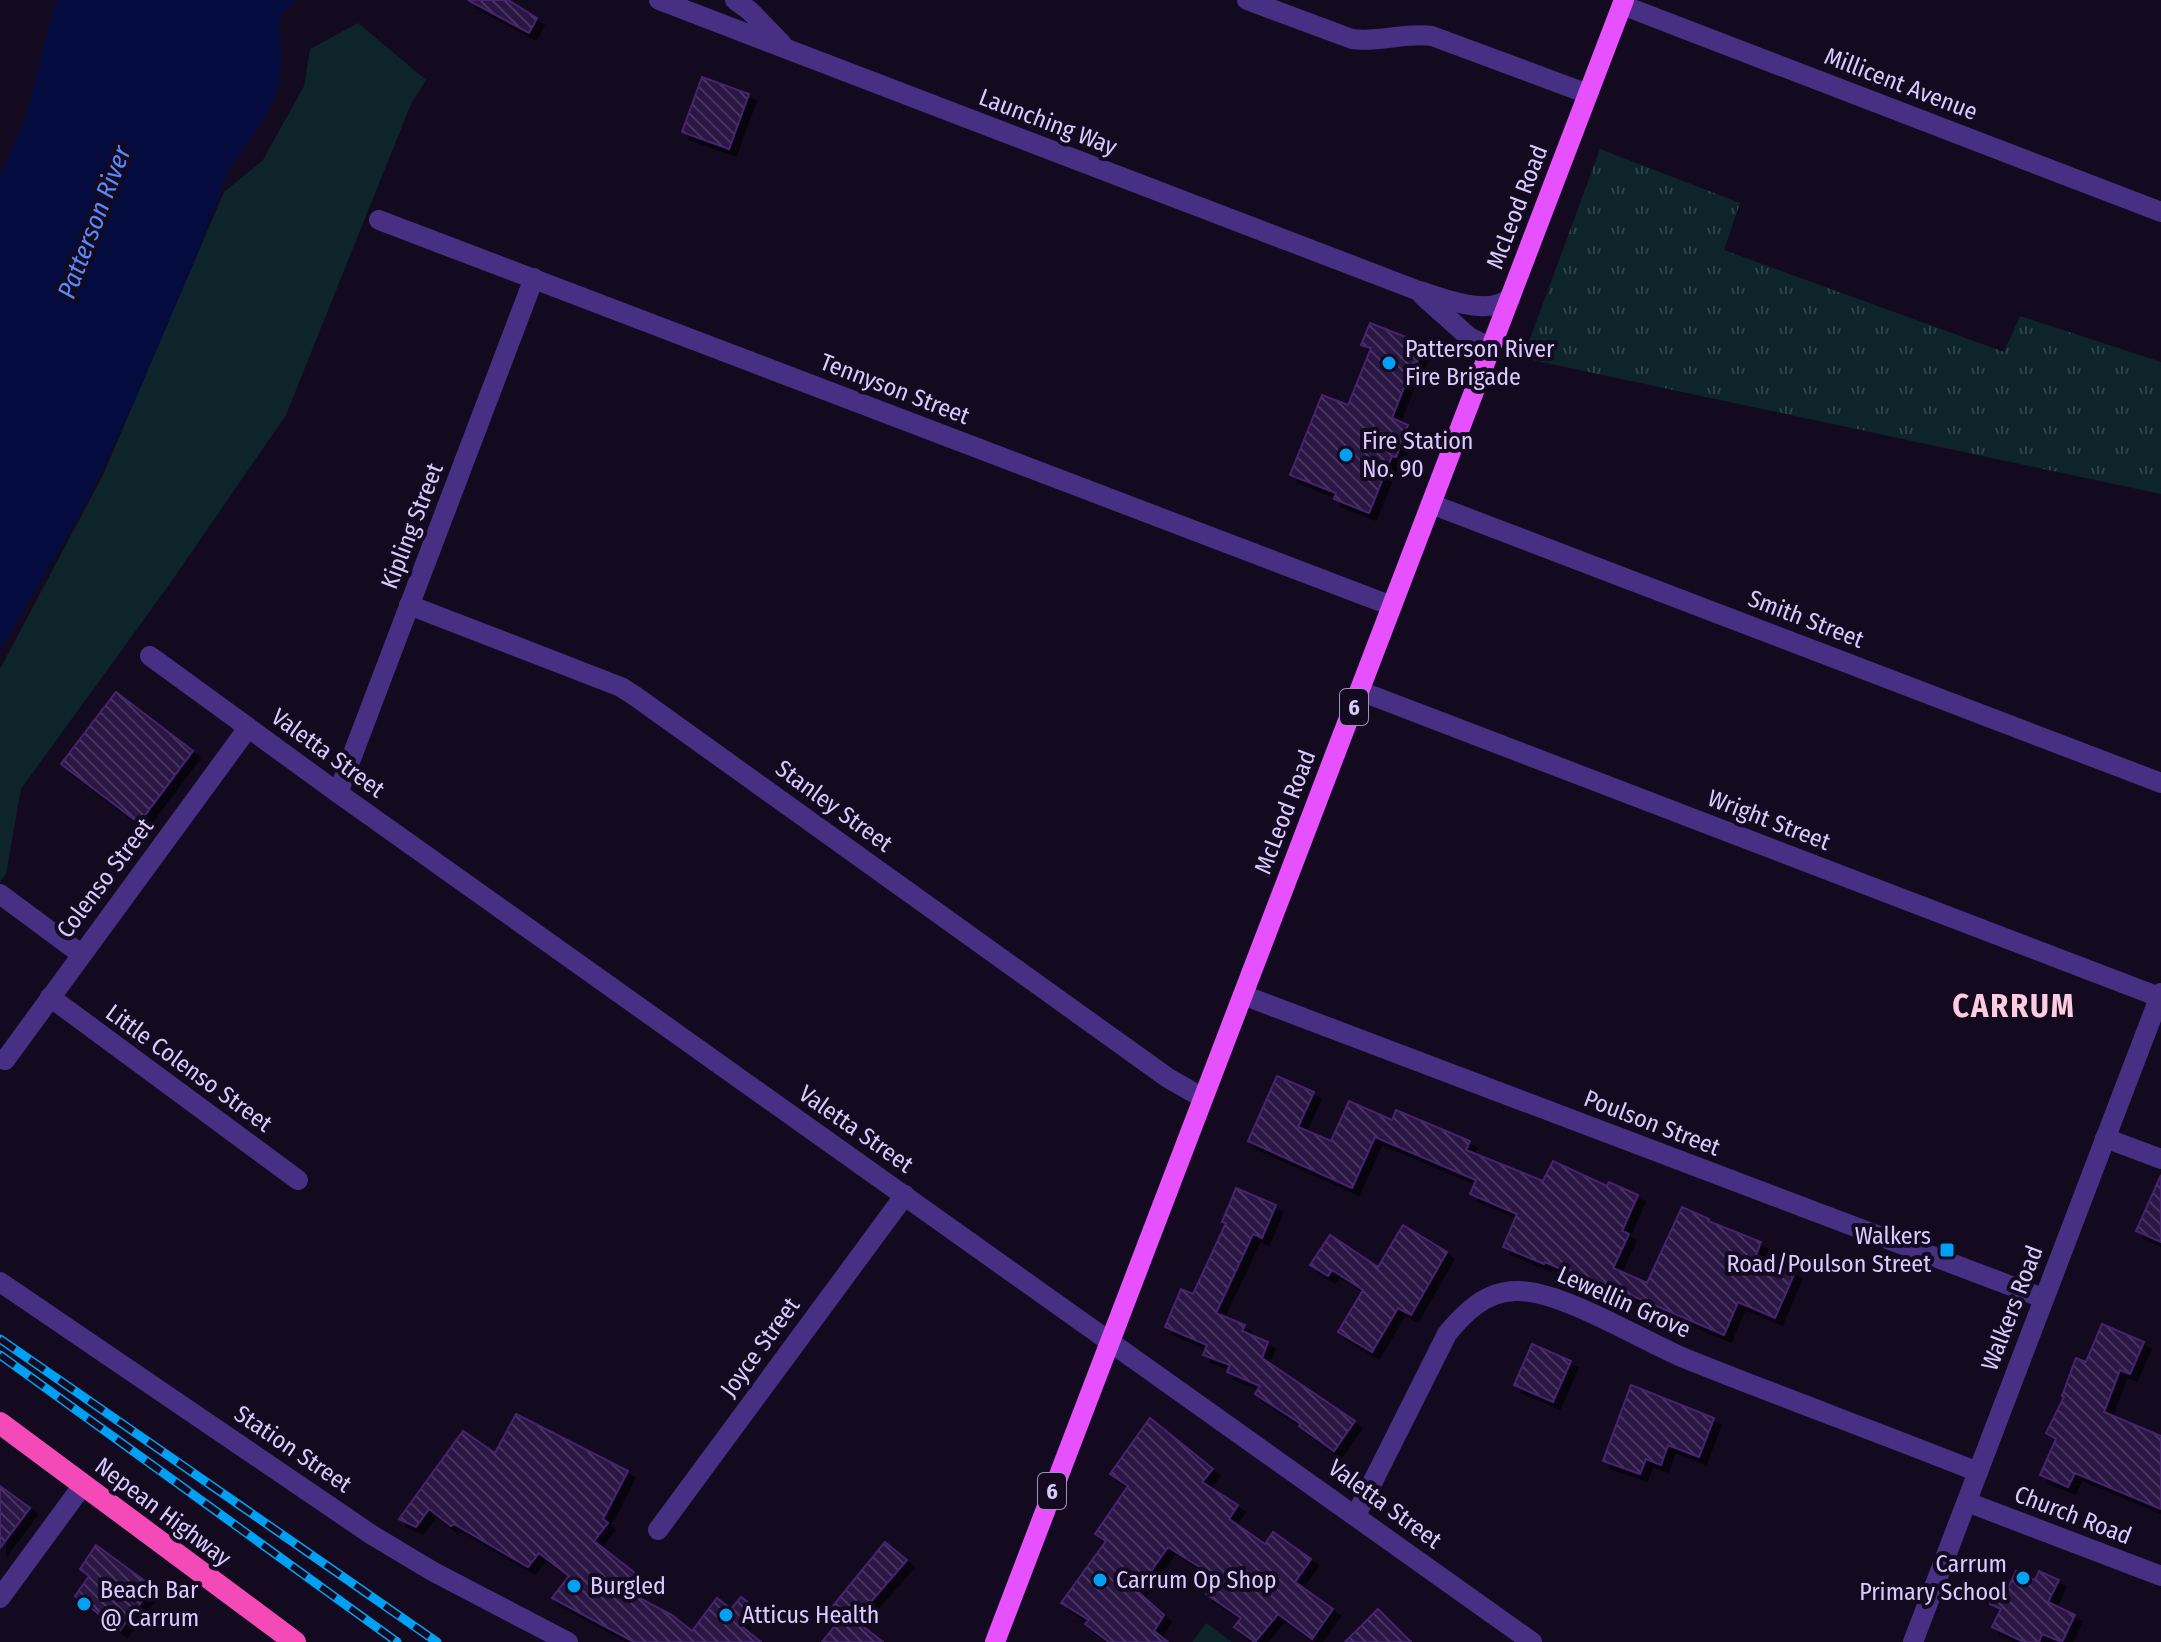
<svg xmlns="http://www.w3.org/2000/svg" width="2161" height="1642" viewBox="0 0 2161 1642" font-family="'Fira Sans Condensed',sans-serif">
<style>
.grass{fill:url(#grass-tufts)}
.park{fill:#0d242a}
.water{fill:#040b3f}
.building{fill:url(#building-back-hatch);stroke:#462471;stroke-width:2;filter:url(#shadow)}
.lines{fill:none;stroke-linecap:round;stroke-linejoin:round}
.minor{stroke:#473084;stroke-width:20}
.tertiary{stroke:#473084;stroke-width:20}
.primary{stroke:#e750ff;stroke-width:20}
.trunk{stroke:#f34ab8;stroke-width:22}
.rail-casing{stroke:#00a1f4;stroke-width:9}
.rail{stroke:#130a20;stroke-width:6;stroke-dasharray:18;stroke-linecap:butt}
.poi-dot{fill:#00a1f4;stroke:#130a20;stroke-width:3}
.labels{text-anchor:middle;stroke-width:8;stroke-linejoin:round;paint-order:stroke}
.shield{fill:#130a20;stroke:#a090bc;stroke-width:2}
.shield-label{font-size:22px;font-weight:bold;fill:#dcc9ff}
.street-label{font-size:24px;fill:#dcc9ff;stroke:#130a20}
.poi-label{font-size:24px;fill:#dcc9ff;stroke:#130a20;text-anchor:start}
.water-label{font-size:26px;font-style:italic;fill:#5789ff;stroke:#130a20}
.district-label{font-size:32px;font-weight:bold;letter-spacing:2px;fill:#ffcbe0;stroke:#130a20}
</style>
<defs>
<pattern id="grass-tufts" width="24" height="20" patternUnits="userSpaceOnUse" patternTransform="scale(2)"><rect width="24" height="20" fill="#0d242a"/><path d="M3 7l-1-3M5 7V3M7 7l1-3M15 17l-1-3M17 17v-4M19 17l1-3" fill="none" stroke="#30424a"/></pattern>
<pattern id="building-back-hatch" width="6" height="6" patternUnits="userSpaceOnUse" patternTransform="scale(2)"><rect width="6" height="6" fill="#291442"/><path d="M-1 5l2 2M0 0l6 6M5-1l2 2" fill="none" stroke="#47355e"/></pattern>
<filter id="shadow"><feDropShadow dx="7" dy="7" stdDeviation="0" flood-color="#0009"/></filter>
</defs>
<rect width="100%" height="100%" fill="#130a20"/>
<path class="grass" d="M1600,149L1740,203L1724,250L2004,352L2020,316L2161,362V494L1523,358Z"/>
<g class="park">
<path d="M358,23L426,80L411,104L286,415L171,582L21,789L6,874L0,882V669L103,475L224,192L263,160L304,86L310,49Z"/>
<path d="M1206,1623L1232,1642H1192Z"/>
</g>
<path class="water" d="M56,0H298L281,13L279,29L282,61L277,93L265,118L229,169L197,254L135,400L87,502L0,650V175L26,116Z"/>
<g class="building">
<path d="M468,0H508L537,18L529,33Z"/>
<path d="M702,77L749,94L729,149L682,132Z"/>
<path d="M1370,323L1424,344L1417,363L1414,362L1392,418L1408,425L1396,457L1392,456L1369,513L1334,499L1336,493L1290,475L1322,395L1348,405L1371,348L1361,345Z"/>
<path d="M116,692L193,751L139,823L61,764Z"/>
<path d="M1277,1076L1314,1092L1298,1127L1331,1141L1349,1101L1392,1120L1396,1110L1470,1141L1466,1150L1543,1181L1553,1161L1607,1186L1609,1182L1638,1195L1622,1231L1629,1234L1613,1268L1647,1283L1682,1207L1709,1219L1708,1221L1761,1242L1756,1255L1795,1272L1775,1318L1738,1302L1724,1335L1605,1284L1604,1288L1545,1262L1544,1264L1503,1247L1517,1214L1470,1194L1476,1180L1375,1137L1352,1188L1248,1141Z"/>
<path d="M2161,1175V1242L2136,1231Z"/>
<path d="M1236,1188L1276,1205L1262,1238L1253,1234L1216,1313L1245,1325L1242,1331L1268,1342L1262,1358L1355,1421L1334,1451L1299,1426L1301,1424L1255,1394L1260,1386L1227,1372L1230,1365L1203,1355L1207,1345L1165,1327L1181,1289L1193,1294L1226,1223L1222,1222Z"/>
<path d="M1403,1225L1447,1252L1411,1315L1398,1308L1372,1352L1338,1332L1363,1290L1332,1270L1328,1276L1310,1265L1330,1235L1378,1267Z"/>
<path d="M2102,1324L2144,1342L2130,1374L2120,1370L2104,1412L2161,1436V1509L2075,1473L2068,1487L2040,1475L2056,1439L2046,1433L2064,1397L2062,1396L2076,1358L2086,1362Z"/>
<path d="M1532,1344L1571,1361L1553,1402L1514,1385Z"/>
<path d="M1631,1385L1714,1418L1699,1457L1668,1445L1661,1465L1646,1459L1640,1474L1603,1461Z"/>
<path d="M516,1414L628,1471L603,1519L608,1523L594,1541L640,1577L628,1592L672,1615L692,1631L717,1598L731,1609L741,1597L754,1607L740,1625L761,1642H634L552,1598L569,1576L539,1553L528,1567L454,1524L451,1526L429,1509L416,1527L399,1519L463,1431L495,1453Z"/>
<path d="M1150,1418L1213,1469L1202,1482L1238,1505L1229,1519L1265,1544L1273,1532L1311,1559L1295,1582L1333,1609L1312,1639L1278,1614L1255,1642L1234,1627L1241,1618L1206,1594L1217,1578L1168,1547L1137,1591L1164,1615L1154,1631L1168,1642H1109L1085,1624L1089,1620L1061,1603L1106,1541L1095,1534L1128,1486L1110,1474Z"/>
<path d="M0,1486L30,1508L0,1548Z"/>
<path d="M885,1542L907,1560L855,1620L883,1642H822L842,1617L832,1607Z"/>
<path d="M96,1545L153,1587L120,1630L75,1596L89,1576L80,1569Z"/>
<path d="M2016,1571L2035,1580L2039,1571L2059,1580L2048,1602L2075,1615L2062,1642L2042,1634L2039,1642H2024L1992,1627L2001,1609L1990,1604L2000,1582L2009,1586Z"/>
<path d="M1378,1609L1411,1642H1345Z"/>
</g>
<g class="lines">
<g class="minor">
<path d="M659,0L1419,291C1445,298 1486,317 1510,298"/>
<path d="M735,0L750,11L782,44"/>
<path d="M1247,0L1352,39C1379,43 1405,32 1432,36L1588,94"/>
<path d="M1622,5L2161,212"/>
<path d="M379,220L1392,606"/>
<path d="M1422,295L1469,337L1491,348"/>
<path d="M1431,504L2161,783"/>
<path d="M409,605L621,687L635,696L1168,1078L1203,1098"/>
<path d="M150,656L338,793L1532,1642"/>
<path d="M1360,691L2159,997"/>
<path d="M338,793L534,278"/>
<path d="M0,894L81,954"/>
<path d="M1243,995L2043,1298"/>
<path d="M50,997L298,1180"/>
<path d="M5,1060L248,728"/>
<path d="M2105,1138L2161,1159"/>
<path d="M1967,1502L2161,1576"/>
<path d="M1356,1515L1447,1334C1464,1313 1486,1291 1516,1291C1561,1290 1639,1339 1684,1358C1781,1397 1880,1433 1978,1472"/>
<path d="M658,1530L905,1195"/>
<path d="M0,1598L83,1485"/>
<path d="M1913,1642L2161,993"/>
</g>
<path class="tertiary" d="M0,1282L372,1535L432,1571L568,1642"/>
<path class="primary" d="M995,1642L1624,0"/>
<path class="trunk" d="M0,1423L295,1642"/>
<g class="rail-casing">
<g id="rail">
<path d="M0,1339L437,1642"/>
<path d="M0,1355L397,1642"/>
</g>
</g>
<use href="#rail" class="rail"/>
</g>
<g class="poi-dot">
<circle cx="1389" cy="363" r="8"/>
<circle cx="1346" cy="455" r="8"/>
<rect x="1939" y="1242" width="16" height="16" rx="4"/>
<circle cx="2023" cy="1578" r="8"/>
<circle cx="1100" cy="1580" r="8"/>
<circle cx="574" cy="1586" r="8"/>
<circle cx="84" cy="1604" r="8"/>
<circle cx="726" cy="1615" r="8"/>
</g>
<g class="labels">
<g class="shield">
<rect x="1340" y="689" width="28" height="36" rx="6"/>
<rect x="1038" y="1473" width="28" height="36" rx="6"/>
</g>
<g class="shield-label">
<text x="1354" y="715">6</text>
<text x="1052" y="1499">6</text>
</g>
<g class="street-label">
<text transform="translate(1901 84) rotate(21)" y="8">Millicent Avenue</text>
<text transform="translate(1048 122) rotate(21)" y="8">Launching Way</text>
<text transform="translate(1517 207) rotate(-69)" y="8">McLeod Road</text>
<text transform="translate(895 389) rotate(21)" y="8">Tennyson Street</text>
<text transform="translate(412 526) rotate(-69)" y="8">Kipling Street</text>
<text transform="translate(1806 619) rotate(21)" y="8">Smith Street</text>
<text transform="translate(328 753) rotate(36)" y="8">Valetta Street</text>
<text transform="translate(834 806) rotate(36)" y="8">Stanley Street</text>
<text transform="translate(1285 812) rotate(-69)" y="8">McLeod Road</text>
<text transform="translate(1769 820) rotate(21)" y="8">Wright Street</text>
<text transform="translate(105 878) rotate(-53)" y="8">Colenso Street</text>
<text transform="translate(189 1068) rotate(36)" y="8">Little Colenso Street</text>
<text transform="translate(1652 1123) rotate(21)" y="8">Poulson Street</text>
<text transform="translate(856 1129) rotate(35)" y="8">Valetta Street</text>
<text transform="translate(1624 1302) rotate(24)" y="8">Lewellin Grove</text>
<text transform="translate(2012 1308) rotate(-69)" y="8">Walkers Road</text>
<text transform="translate(760 1347) rotate(-54)" y="8">Joyce Street</text>
<text transform="translate(293 1449) rotate(34)" y="8">Station Street</text>
<text transform="translate(1385 1504) rotate(36)" y="8">Valetta Street</text>
<text transform="translate(163 1512) rotate(37)" y="8">Nepean Highway</text>
<text transform="translate(2073 1515) rotate(21)" y="8">Church Road</text>
</g>
<g class="poi-label">
<text x="1405" y="357">Patterson River<tspan x="1405" dy="28">Fire Brigade</tspan></text>
<text x="1362" y="449">Fire Station<tspan x="1362" dy="28">No. 90</tspan></text>
<text x="1931" y="1244" text-anchor="end">Walkers<tspan x="1931" dy="28">Road/Poulson Street</tspan></text>
<text x="2007" y="1572" text-anchor="end">Carrum<tspan x="2007" dy="28">Primary School</tspan></text>
<text x="1116" y="1588">Carrum Op Shop</text>
<text x="590" y="1594">Burgled</text>
<text x="100" y="1598">Beach Bar<tspan x="100" dy="28">@ Carrum</tspan></text>
<text x="742" y="1623">Atticus Health</text>
</g>
<g class="water-label">
<text transform="translate(94 222) rotate(-69)" y="9">Patterson River</text>
</g>
<g class="district-label">
<text x="2014" y="1017">CARRUM</text>
</g>
</g>
</svg>
